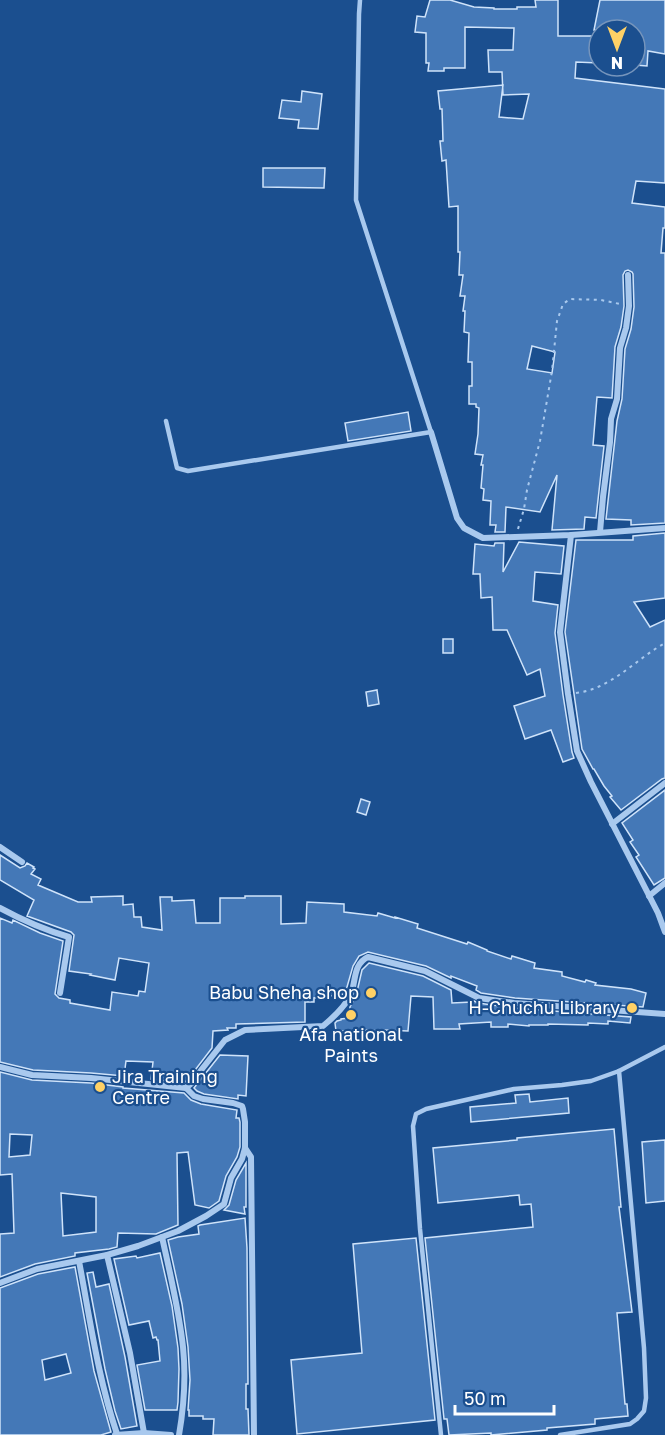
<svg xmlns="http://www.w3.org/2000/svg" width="665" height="1435" viewBox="0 0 665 1435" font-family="'Golos Text',sans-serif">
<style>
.building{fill:#4478b7;stroke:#cfe3fa;stroke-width:1.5;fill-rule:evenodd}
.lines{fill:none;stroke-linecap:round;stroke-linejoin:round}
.path{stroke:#a9c9ee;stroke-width:2;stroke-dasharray:3 4.5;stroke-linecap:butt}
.lane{stroke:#a9c9ee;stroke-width:4.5}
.street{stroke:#a9c9ee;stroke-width:6}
.poi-dot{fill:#ffd166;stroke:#1b4f8f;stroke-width:2}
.labels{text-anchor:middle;stroke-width:4.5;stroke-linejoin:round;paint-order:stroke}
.poi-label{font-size:18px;fill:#fff;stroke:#1b4f8f;text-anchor:end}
</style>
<rect width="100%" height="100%" fill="#1b4f8f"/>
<g class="building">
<path d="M430,0H450L474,7L494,8V9H517V7H536L535,0H558V36H599V63L576,62L575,78L665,89V183L636,181L632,203L665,207V228H663L661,253H665V523L631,525V520L606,519L617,421L622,399L625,349L631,329L634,307L633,274L632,272L628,270L625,271L623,275L624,306L621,327L615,347L612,398L597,397L593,445L604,446L596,518L585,517L584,529L552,530L557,475L540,512L506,507L505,532H495L496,525H490L491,501L483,500L484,489L481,488L483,465H481L483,455L475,454L478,434L479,408L476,407V404H469V386H472V362H468L469,333L464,332L465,311H463L465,296H460L463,275H459L460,252H458V206L449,207L446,160L442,161L440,141H443L442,109H440L438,91L503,85L499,117L523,119L529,94L503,95L502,72H489L488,50H513L514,28L465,27V68H444V71H428L429,63H426V33L415,32L417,16L425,17ZM532,346L555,352L552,373L527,369Z"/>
<path d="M600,0H665V54L648,51L647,66L635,65V30H594Z"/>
<path d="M302,91L322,94L318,129L298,128L299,120L279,118L282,100L301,102Z"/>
<path d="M263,168H325L324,188L263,187Z"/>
<path d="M408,412L411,431L348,441L345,423Z"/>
<path d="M665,533V598L634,602L650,627L665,620V778L662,779L621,810L610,797L612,796L604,786L594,769H593L582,749L565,632L576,540H633V536Z"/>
<path d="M519,542L564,546L561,574L535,572L533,601L558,605L555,633L563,695L572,752L574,758L563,762L551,730L525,739L514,706L545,696L540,669L527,675L507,630H493L492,597L481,598L480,574H473L475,544L494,546L495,543H504L503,572Z"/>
<rect x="443" y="639" width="10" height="14"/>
<path d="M377,690L379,704L368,706L366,692Z"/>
<path d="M665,790V878L654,885L636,857L639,855L630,842L633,840L622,823Z"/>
<path d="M361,799L370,802L366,815L357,812Z"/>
<path d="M0,855L20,868L25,866L27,863L34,867L33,868L35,869L31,874L41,879L38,885L78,902H92L91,897L123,896V905L133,904L134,917H141L142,927L162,930L160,897H172V901L194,900L196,923H220V898H245V896H281V924L306,923L307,902L344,904V912L377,916L378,913L395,918V917L418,924L417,928L467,944L468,942L487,950V951L511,959L512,956L535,963L534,968L562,972V976L585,982L586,980L596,983L595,985L631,989L646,993L643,1007L515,998L481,993L476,990L477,986L451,976V978L426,966L368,952L359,956L353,966L345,994L314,998V1002H305V1022L236,1024V1028H227L228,1030L213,1031L212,1048L189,1078L184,1083L151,1079L153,1062L126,1061L124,1076L91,1073L33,1070L0,1062V918L12,923L13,920L40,933L63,941L55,994L59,998L70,1000V1003L110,1010L112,992L138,996L139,991L145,992L149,963L119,958L115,980L90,975L91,974L69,971L74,935L71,932L27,916L34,900L0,880Z"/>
<path d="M369,963L423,976L451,990L452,1003L472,1002V1000L478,1003L514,1008L631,1017L630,1023L608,1021V1024L588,1023V1025L548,1024V1025H529V1026L508,1024V1027H491V1022L459,1024L460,1029H434L433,997L411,996L408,1031L384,1030V1031L364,1030V1031H336L335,1023L337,1021L341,1020V1019L349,1018L350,1007L356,996L362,970Z"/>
<path d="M220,1055L248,1056L246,1096L238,1095V1099L204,1094L197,1091L194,1088Z"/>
<path d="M0,1072L32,1080L91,1083L123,1087V1088L184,1093L191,1100L201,1104L237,1110L236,1118H239L240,1122V1147L237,1157L226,1176L219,1201L209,1208L195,1205L188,1152L177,1153L178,1225L156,1234L118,1233L117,1247L109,1249L75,1253V1256L35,1264L0,1277V1234L14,1233L12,1174L0,1175ZM10,1134L32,1135L30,1155L9,1157ZM61,1193L96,1197V1232L63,1236Z"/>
<path d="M529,1094L530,1102L568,1098L569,1113L471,1122L470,1107L516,1103L515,1095Z"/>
<path d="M614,1129L621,1207H619L632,1312L617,1313L625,1404H627L628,1416L595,1419V1424L547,1428V1430L491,1435V1433L449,1435L447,1419H444L425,1238L533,1227L531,1204L520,1205L519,1195L438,1203L433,1148L517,1140V1138Z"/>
<path d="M665,1140V1201L646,1203L642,1142Z"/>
<path d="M246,1163V1207H244L245,1214L224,1210L229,1205L236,1180Z"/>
<path d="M245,1218L247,1248L248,1384H246V1409H248L249,1435H213L214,1419H203V1416H189V1410H188L190,1380L188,1347L182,1304L168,1240L178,1237L199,1234L198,1226L200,1225Z"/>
<path d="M416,1238L435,1420L297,1434L291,1360L362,1353L353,1244Z"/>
<path d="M160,1253L172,1306L178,1348L179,1369L178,1402L177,1410H145L137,1365L160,1361L158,1340H157L156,1337L153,1338L149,1321L129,1325L114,1259L136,1256L137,1258Z"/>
<path d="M75,1267L94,1371L111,1432L101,1435H0V1288L38,1274ZM66,1354L71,1373L45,1380L42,1360Z"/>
<path d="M93,1272L96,1287L109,1284L125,1357L137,1426L121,1429L115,1411L105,1369L87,1273Z"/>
</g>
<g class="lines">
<g class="path">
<path d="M518,529L524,509L527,490L540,441L552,371L557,321L563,304L570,299L601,300L620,304"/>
<path d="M576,693C611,689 636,659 665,643"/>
</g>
<g class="lane">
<path d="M166,421L177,468L188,471L431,432L356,200L359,14L360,0"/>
<path d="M441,1435L420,1229L413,1126L416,1114L426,1109L514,1089L562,1085L591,1081L619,1071L665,1047"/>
<path d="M560,1435L630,1424L637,1419L644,1411L646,1398L644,1348L619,1071"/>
</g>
<g class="street">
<path d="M431,432L457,518L464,528L483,538L571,535L665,528"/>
<path d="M600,532L603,497L610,442L611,419L617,399L620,348L626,328L629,306L628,275"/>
<path d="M571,535L560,632L568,694L577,751L591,782L658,913L665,932"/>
<path d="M612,824L665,783"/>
<path d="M0,847L22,862"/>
<path d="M649,896L665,883"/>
<path d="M0,908C22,920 45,930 69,937L60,993"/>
<path d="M0,1067L32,1075L91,1078L186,1088L193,1082L202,1069L225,1040L245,1030L323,1026C334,1017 345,1007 351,994C356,981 353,964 368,957L425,971L479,998L514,1003L665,1014"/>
<path d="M245,1148L251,1157L254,1435"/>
<path d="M162,1237C170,1273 179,1310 183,1347C186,1376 184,1406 179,1435"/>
<path d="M107,1255L130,1353L144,1433"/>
<path d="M79,1261C90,1319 98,1378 117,1434"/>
<path d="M0,1283L37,1269L107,1255L138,1246L178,1231L206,1216L224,1204L231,1178L242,1159L245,1148V1122L243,1109L242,1106L233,1103L203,1099L194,1096L186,1088"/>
<path d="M115,1435L144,1433L171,1435"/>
</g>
</g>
<g class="poi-dot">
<circle cx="371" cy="993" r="6"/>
<circle cx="632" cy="1008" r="6"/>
<circle cx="351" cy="1015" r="6"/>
<circle cx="100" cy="1087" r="6"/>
</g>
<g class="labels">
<g class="poi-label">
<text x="359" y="999">Babu Sheha shop</text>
<text x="620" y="1014">H-Chuchu Library</text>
<text x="351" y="1041" text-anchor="middle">Afa national<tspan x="351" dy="21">Paints</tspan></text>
<text x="112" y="1083" text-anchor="start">Jira Training<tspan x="112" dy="21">Centre</tspan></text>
</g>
</g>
<g transform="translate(617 48) rotate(180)"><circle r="28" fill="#1b4f8f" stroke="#7695bc" stroke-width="1.5"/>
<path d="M0-4.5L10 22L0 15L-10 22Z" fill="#ffd166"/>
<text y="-9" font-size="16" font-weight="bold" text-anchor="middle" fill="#ffffff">N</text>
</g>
<path d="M455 1405v9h99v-9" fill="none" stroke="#ffffff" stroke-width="3"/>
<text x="464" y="1405" font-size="18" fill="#ffffff" stroke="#1b4f8f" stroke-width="4.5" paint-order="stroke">50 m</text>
</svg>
